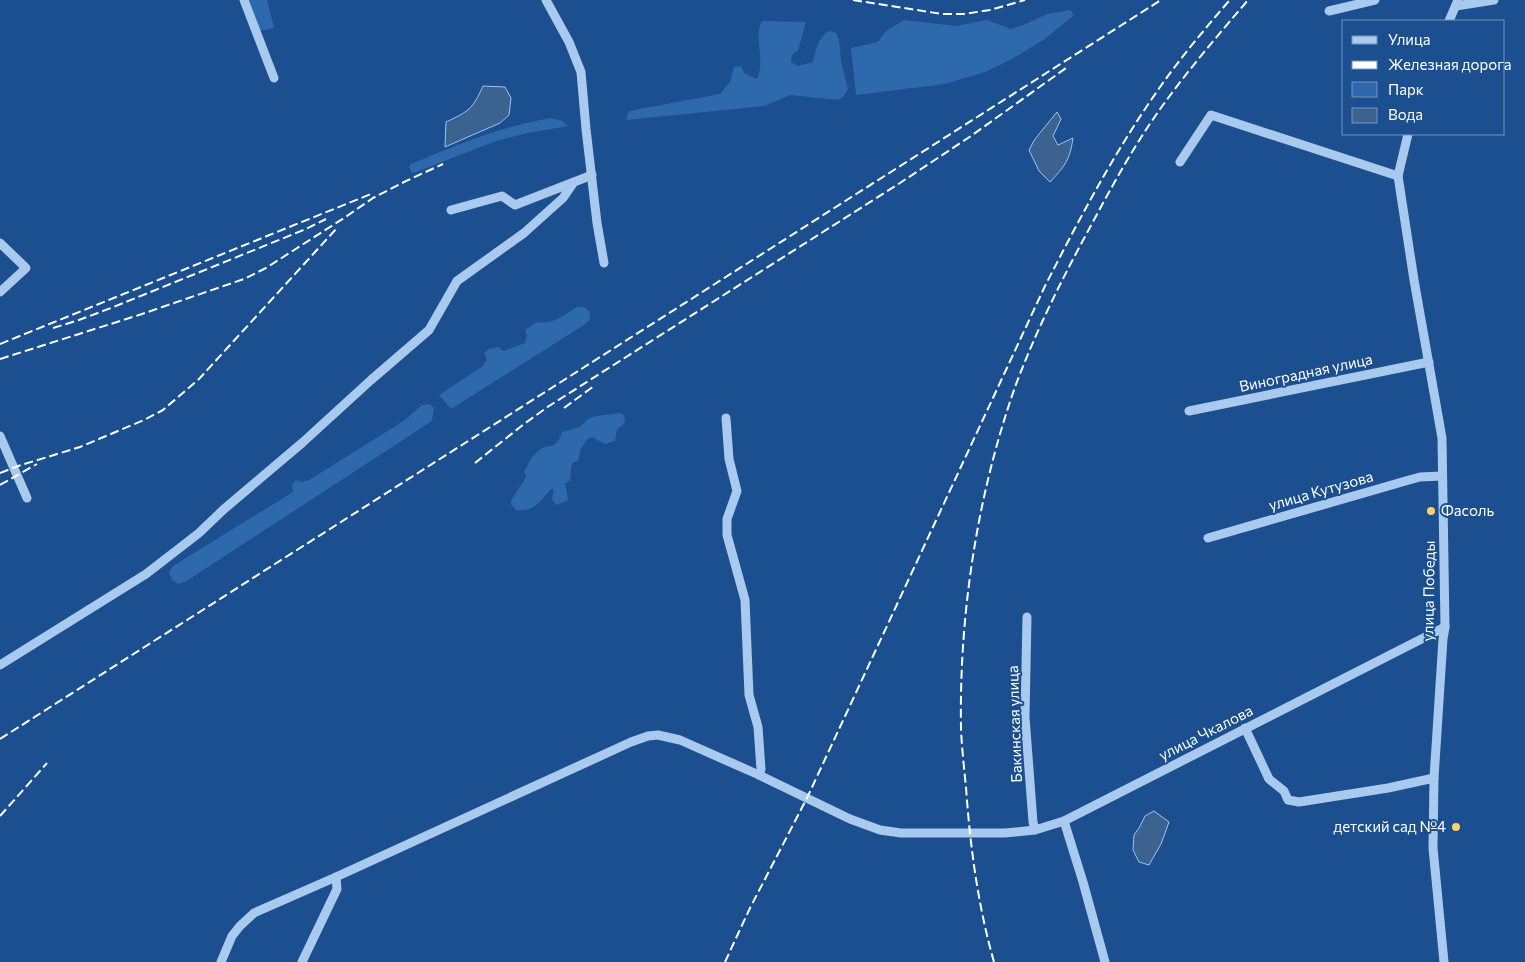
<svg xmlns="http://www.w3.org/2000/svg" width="1525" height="962" viewBox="0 0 1525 962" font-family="Commissioner,sans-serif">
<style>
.green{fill:#2e69ad}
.water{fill:#3c6290;stroke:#9cc4f0}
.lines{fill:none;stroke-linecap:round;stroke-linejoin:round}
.minor{stroke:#a9c9ee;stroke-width:9}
.rail{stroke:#fff;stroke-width:2;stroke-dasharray:9 4;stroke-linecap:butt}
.poi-dot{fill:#ffd166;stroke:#1b4f8f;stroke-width:2}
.labels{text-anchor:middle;stroke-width:4;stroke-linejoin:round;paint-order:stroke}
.street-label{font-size:15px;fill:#fff;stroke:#1b4f8f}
.poi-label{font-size:15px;fill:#fff;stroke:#1b4f8f;text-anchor:start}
</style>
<rect width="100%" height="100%" fill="#1b4f8f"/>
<g class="green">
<path d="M249,0H267L274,28L260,31Z"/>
<path d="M1070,10L1074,15L1045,39L1012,59L985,72L945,84L856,95L851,48L878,42L886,31L904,20L956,26L987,20L1011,29L1026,24L1047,14Z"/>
<path d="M762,21L806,22L798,50L792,55L791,62L798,66L813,62C816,50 818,37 829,31L836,33L839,39L841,61L848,89L844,96L838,100L791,95L764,106L626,120L629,111L720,94L730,82L734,67L741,66L744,73L757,79C766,60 753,38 762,21Z"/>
<path d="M551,118L562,121L568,126L528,133L496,141L416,172L412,173L409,167L411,164C457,145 502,126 551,118Z"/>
<path d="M577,307H584L590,312V319L584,325L451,409L439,395L483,366L487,359L484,353L489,349L498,347L504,351L525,343L527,336L525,330L537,322C551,326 565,314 577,307Z"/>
<path d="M429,404L434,408L432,421L185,582L178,584L172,580L169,572L173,566L293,492L292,485L296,480L302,482L309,480L405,420L422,405Z"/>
<path d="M620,413L624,415L625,422L617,430L615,441L605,444L592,437L586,440C585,444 583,445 581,449C579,453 580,458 577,462H573L571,468L570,480L565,484L568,498L567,501L556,505L552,499L554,489H551C539,502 535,512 516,510L511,504V501L526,477L524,472C527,466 530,459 535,454C546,440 556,454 562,432L580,427L588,419L596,416Z"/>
</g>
<g class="water">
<path d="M483,86L505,87L511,98L509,115L500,123L445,147L446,122C469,111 472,110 483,86Z"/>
<path d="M1057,112L1061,119L1053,136L1058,145L1073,138C1070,160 1065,166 1050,182L1039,171L1029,150L1035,139Z"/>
<path d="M1154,811L1169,822L1161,844L1149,865L1139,862L1133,850L1134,835L1139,828L1145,816Z"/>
</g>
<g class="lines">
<g class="minor">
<path d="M244,0L274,78"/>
<path d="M546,0L569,42L581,72L586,129L597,223L604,263"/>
<path d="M1456,6L1494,0"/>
<path d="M1329,11L1375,0"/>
<path d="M1449,21L1458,0"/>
<path d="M1408,134L1398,176L1414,280L1442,438L1445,627L1443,639L1434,778L1433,848L1444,962"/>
<path d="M1180,162L1211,115L1398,176"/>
<path d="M451,210L502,196L515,205L592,175"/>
<path d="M0,243L26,268L0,292"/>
<path d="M1189,411L1429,362"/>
<path d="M726,418L729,459L737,491L727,519V535L745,600L749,695L758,727L761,769L759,775"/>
<path d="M0,436L27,498"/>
<path d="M1208,538L1409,480L1420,477L1442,476"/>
<path d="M1027,617L1025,717L1033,822L1035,830"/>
<path d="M0,665L146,574L199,533L223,510L302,443L371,380L429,330L457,281L524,233L563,198L574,182"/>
<path d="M1245,728L1269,779L1284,791L1288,800L1299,802L1388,788L1434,778"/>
<path d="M1064,821L1083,882L1105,962"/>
<path d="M221,962L232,936L240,926L254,913L336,877"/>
<path d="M302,962L337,889L336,877L631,742L648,736L658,735L680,740L759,775L850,819L880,830L901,833H1005L1035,830L1064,821L1445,627"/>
</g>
<g class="rail">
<path d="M853,0L942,14H964L990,10L1025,0"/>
<path d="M53,328L79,320L111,308L306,229L326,219"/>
<path d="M0,344L371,194"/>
<path d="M0,359L139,315L244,279L266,268L344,218L373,198L404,182L443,164"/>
<path d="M564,408L594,386"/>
<path d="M475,463L524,424L549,406L900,183L971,136L1066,68"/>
<path d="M0,473L18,466L80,447L144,420L163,410L199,379L337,228"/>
<path d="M0,485L37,464"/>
<path d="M0,739L1161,0"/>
<path d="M0,816L47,763"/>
<path d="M725,962L750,908L807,798L1045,286C1089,200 1134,115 1196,40C1207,27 1218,13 1230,0"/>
<path d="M994,962C978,906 970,846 966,787C964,768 962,749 961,730C959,614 977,496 1015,387C1035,333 1061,281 1088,231C1111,188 1134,145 1163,105C1189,69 1219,34 1248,0"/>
</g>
</g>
<g class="poi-dot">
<circle cx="1431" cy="511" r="5"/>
<circle cx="1456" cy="827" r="5"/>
</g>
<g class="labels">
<g class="street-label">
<text transform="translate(1306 373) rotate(-12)" y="5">Виноградная улица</text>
<text transform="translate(1321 491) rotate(-16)" y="5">улица Кутузова</text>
<text transform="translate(1429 591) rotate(-89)" y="5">улица Победы</text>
<text transform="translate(1015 724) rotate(-92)" y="5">Бакинская улица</text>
<text transform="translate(1206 733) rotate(-27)" y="5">улица Чкалова</text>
</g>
<g class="poi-label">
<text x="1441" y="516">Фасоль</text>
<text x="1446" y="832" text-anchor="end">детский сад №4</text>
</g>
</g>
<rect x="1342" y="20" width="162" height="115" fill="#1b4f8f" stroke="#7695bc"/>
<rect x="1352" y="36" width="25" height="8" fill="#a9c9ee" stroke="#7695bc"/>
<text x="1388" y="45" font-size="15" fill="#ffffff">Улица</text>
<rect x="1352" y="61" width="25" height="8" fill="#ffffff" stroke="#7695bc"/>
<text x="1388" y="70" font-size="15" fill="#ffffff">Железная дорога</text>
<rect x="1352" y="82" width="25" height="15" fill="#2e69ad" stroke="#7695bc"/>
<text x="1388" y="95" font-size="15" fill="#ffffff">Парк</text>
<rect x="1352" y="108" width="25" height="15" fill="#3c6290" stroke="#7695bc"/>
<text x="1388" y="120" font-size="15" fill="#ffffff">Вода</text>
</svg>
